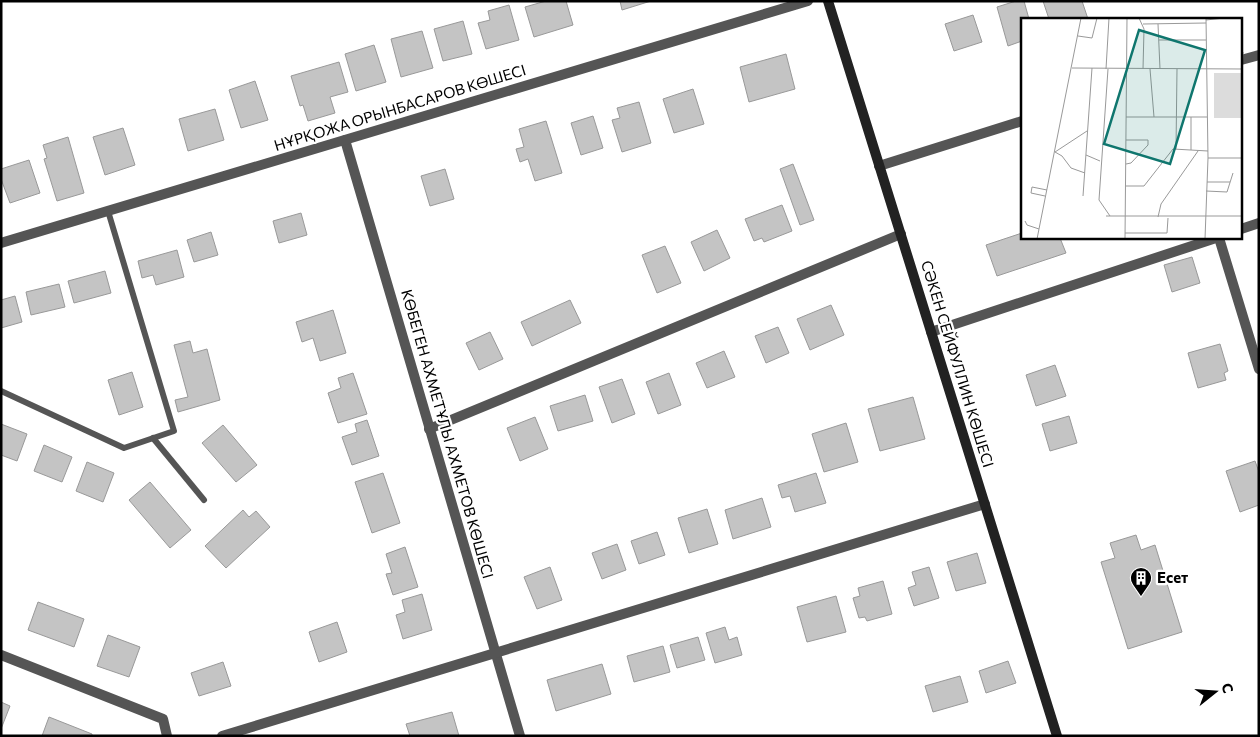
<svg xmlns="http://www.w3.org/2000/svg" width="1260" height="737" viewBox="0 0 1260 737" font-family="Commissioner,sans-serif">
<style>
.building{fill:#c4c4c4;stroke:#999}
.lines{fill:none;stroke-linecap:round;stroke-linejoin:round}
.lane{stroke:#555;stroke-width:6}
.street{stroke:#555;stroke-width:10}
.secondary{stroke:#222;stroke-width:10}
.labels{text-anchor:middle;stroke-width:4.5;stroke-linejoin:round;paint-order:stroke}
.street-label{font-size:15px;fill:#000;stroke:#fff}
.poi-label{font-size:15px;font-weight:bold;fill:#000;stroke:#fff;text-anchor:start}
.inset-road{fill:none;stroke:#999;stroke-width:1}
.view{fill:#0f766e;fill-opacity:0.15;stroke:#0f766e;stroke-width:2.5}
.inset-edge{fill:none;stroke:#000;stroke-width:2.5}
</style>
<rect width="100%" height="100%" fill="#fff"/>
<g class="building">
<path d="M546,1H566L573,25L534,37L525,7Z"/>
<path d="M620,1H651L622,10Z"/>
<path d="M1016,1H1024L1029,19H1022V41L1008,46L997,7Z"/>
<path d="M1043,1H1082L1088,19H1049Z"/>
<path d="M509,5L519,40L486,49L478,23L490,20L488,11Z"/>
<path d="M973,15L982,42L954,51L945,24Z"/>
<path d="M463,21L472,54L443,61L434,29Z"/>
<path d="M422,31L433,68L401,77L391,39Z"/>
<path d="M374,45L386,82L356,91L345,54Z"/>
<path d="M786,54L795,89L749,102L740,67Z"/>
<path d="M339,62L348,92L330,97L335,113L308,121L303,105L300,106L291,76Z"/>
<path d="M255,81L268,120L241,128L229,90Z"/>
<path d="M693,89L704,124L674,133L663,99Z"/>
<path d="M639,102L651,143L622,152L612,120L620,118L617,108Z"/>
<path d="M215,109L224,140L188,151L179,119Z"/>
<path d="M593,116L603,148L581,155L571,123Z"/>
<path d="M546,121L562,173L535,181L528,159L520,162L516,149L524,147L519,129Z"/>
<path d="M123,128L135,165L105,175L93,137Z"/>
<path d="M68,137L84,193L57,201L44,159L47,158L43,145Z"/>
<path d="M29,160L40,193L10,203L1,179V169Z"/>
<path d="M793,164L814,220L800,225L780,169Z"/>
<path d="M445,169L454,199L430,206L421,176Z"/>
<path d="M782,205L792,231L764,242L762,238L754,241L745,219Z"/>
<path d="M301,213L307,235L279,243L273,221Z"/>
<path d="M717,230L730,258L704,271L691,242Z"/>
<path d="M211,232L218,255L194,262L187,240Z"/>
<path d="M1022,233V238H1060L1066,253L997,276L986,245Z"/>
<path d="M665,246L681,283L657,293L642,255Z"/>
<path d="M177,250L184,277L156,285L153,275L142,278L138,261Z"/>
<path d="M1192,257L1200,283L1172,292L1164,265Z"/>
<path d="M105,271L111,293L74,303L68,281Z"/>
<path d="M59,284L65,307L31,315L26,292Z"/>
<path d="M15,296L22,322L1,328V300Z"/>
<path d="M570,300L581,323L532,346L521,322Z"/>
<path d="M831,305L844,335L810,350L797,319Z"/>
<path d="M333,310L346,353L320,361L313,338L302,342L296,322Z"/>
<path d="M778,327L789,353L766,363L755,336Z"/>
<path d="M490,332L503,359L479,370L466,343Z"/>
<path d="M190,341L193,353L207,349L220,400L178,412L175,400L188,397L174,345Z"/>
<path d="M1220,344L1228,371L1224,373L1226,380L1198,388L1188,353Z"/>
<path d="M724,351L735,377L707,388L696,363Z"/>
<path d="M1055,365L1066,396L1036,406L1026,375Z"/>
<path d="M132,372L143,407L119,415L108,380Z"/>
<path d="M353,373L367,414L338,423L328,393L341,388L338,378Z"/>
<path d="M669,373L681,405L658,414L646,382Z"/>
<path d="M622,379L635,414L612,423L599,387Z"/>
<path d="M585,395L593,421L558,431L550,406Z"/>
<path d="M913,397L925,439L880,451L868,409Z"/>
<path d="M1069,416L1077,443L1050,451L1042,424Z"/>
<path d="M535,417L548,449L520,461L507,428Z"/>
<path d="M367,420L379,456L352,465L342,437L357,432L355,424Z"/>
<path d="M846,423L858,462L824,472L812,434Z"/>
<path d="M1,424L27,434L17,461L1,455Z"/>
<path d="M223,425L257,465L236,482L202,443Z"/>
<path d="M44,445L72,457L62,482L34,471Z"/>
<path d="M1255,461L1259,472V505L1240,512L1226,471Z"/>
<path d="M87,462L114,473L103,502L76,491Z"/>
<path d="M383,473L400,523L372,533L355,482Z"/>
<path d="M816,473L826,503L795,512L790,496L782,498L778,485Z"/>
<path d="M150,482L191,530L170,548L129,500Z"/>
<path d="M762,498L771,527L733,539L725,510Z"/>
<path d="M707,509L718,544L689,553L678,518Z"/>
<path d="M243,510L249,517L256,511L270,527L226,568L205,546Z"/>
<path d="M657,532L665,555L639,564L631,541Z"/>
<path d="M1136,535L1141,550L1155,545L1182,632L1128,649L1101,562L1115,558L1110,543Z"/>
<path d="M617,544L626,570L602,579L592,553Z"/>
<path d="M405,547L418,587L393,595L386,574L392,573L386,554Z"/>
<path d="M977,553L986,583L956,591L947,562Z"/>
<path d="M550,567L562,600L537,609L524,577Z"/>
<path d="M929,567L939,598L914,606L908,588L916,585L912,572Z"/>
<path d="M883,581L892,614L867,621L865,617L859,618L853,598L860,596L858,588Z"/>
<path d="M422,594L432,630L403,639L396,615L405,612L402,600Z"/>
<path d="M836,596L846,632L807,642L797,607Z"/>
<path d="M38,602L84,619L74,647L28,630Z"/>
<path d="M337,622L347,652L319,662L309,632Z"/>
<path d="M725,627L729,640L737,637L742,655L715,663L706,633Z"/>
<path d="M108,635L140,647L129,677L97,666Z"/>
<path d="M698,637L705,660L677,668L670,645Z"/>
<path d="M663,646L670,672L634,682L627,656Z"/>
<path d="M1008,661L1016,683L986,693L979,671Z"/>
<path d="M223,662L231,686L199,696L191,673Z"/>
<path d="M602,664L611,694L556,711L547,680Z"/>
<path d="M960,676L968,702L933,712L925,686Z"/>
<path d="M1,702L10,706L1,729Z"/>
<path d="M452,712L459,736H410L406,724Z"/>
<path d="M49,717L92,734V736H42Z"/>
</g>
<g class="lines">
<g class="lane">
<path d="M1,391L124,448L174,431L108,211"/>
<path d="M153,438L204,500"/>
</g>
<g class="street">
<path d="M1241,60L1259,55"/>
<path d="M345,140L520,736"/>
<path d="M879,166L1022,121"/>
<path d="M1241,229L1259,223"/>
<path d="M1219,238L1259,369"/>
<path d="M1,243L808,1"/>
<path d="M931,332L1216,238"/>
<path d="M429,429L901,234"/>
<path d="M1,655L163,719L167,736"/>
<path d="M222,736L985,504"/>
</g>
<path class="secondary" d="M828,1L1057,736"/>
</g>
<defs>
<g id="building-pin" transform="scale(1.125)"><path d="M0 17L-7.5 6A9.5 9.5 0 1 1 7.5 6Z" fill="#000" stroke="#fff"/><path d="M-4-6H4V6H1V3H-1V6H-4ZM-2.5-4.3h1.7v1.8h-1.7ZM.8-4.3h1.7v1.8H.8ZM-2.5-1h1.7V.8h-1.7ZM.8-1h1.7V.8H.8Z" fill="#fff"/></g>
</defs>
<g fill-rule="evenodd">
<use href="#building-pin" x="1141" y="578"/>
</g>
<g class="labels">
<g class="street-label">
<text transform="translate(400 108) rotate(-17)" y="5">НҰРҚОЖА ОРЫНБАСАРОВ КӨШЕСІ</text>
<text transform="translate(957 364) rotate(73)" y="5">СӘКЕН СЕЙФУЛЛИН КӨШЕСІ</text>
<text transform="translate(447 434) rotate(74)" y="5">КӨБЕГЕН АХМЕТҰЛЫ АХМЕТОВ КӨШЕСІ</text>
</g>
<g class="poi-label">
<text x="1157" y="583">Есет</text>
</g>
</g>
<g transform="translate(1021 18)">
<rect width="221" height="221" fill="#fff"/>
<path d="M193,55H221V100H193Z" fill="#dcdcdc"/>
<path class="inset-road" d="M118,0L123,11L122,51M185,2L203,0M122,6L185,5M137,6L139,51M57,18L71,20L76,0M138,22H185M51,50L222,51M85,51L88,0M87,51L78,182L89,198M129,51L133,99M221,51L222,34M105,99H186M170,99V132M155,131L156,51M65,137L79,143M187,140H222M105,146L110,145L127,127V122H105M64,155L50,150L41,138L34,134L66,113M186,164H209M105,168H123L152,131L187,133M185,173L206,174L212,155M24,178L10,175L11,169L26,172M62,178L71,50M85,198H222M137,199L140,186L177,133M4,203L6,207L18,211M104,215H146L147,200M16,221L60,0M104,221L106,0M184,221L187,140L185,0"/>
<path class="view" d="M118,12L184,32L149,146L83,126Z"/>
<rect width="221" height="221" class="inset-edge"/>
</g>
<rect width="1260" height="737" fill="none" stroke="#000000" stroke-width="5"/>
<g transform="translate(1215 692) rotate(73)" stroke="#ffffff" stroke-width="4" paint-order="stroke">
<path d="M0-4L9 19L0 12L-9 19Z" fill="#000000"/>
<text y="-8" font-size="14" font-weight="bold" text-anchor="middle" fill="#000000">С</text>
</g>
</svg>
